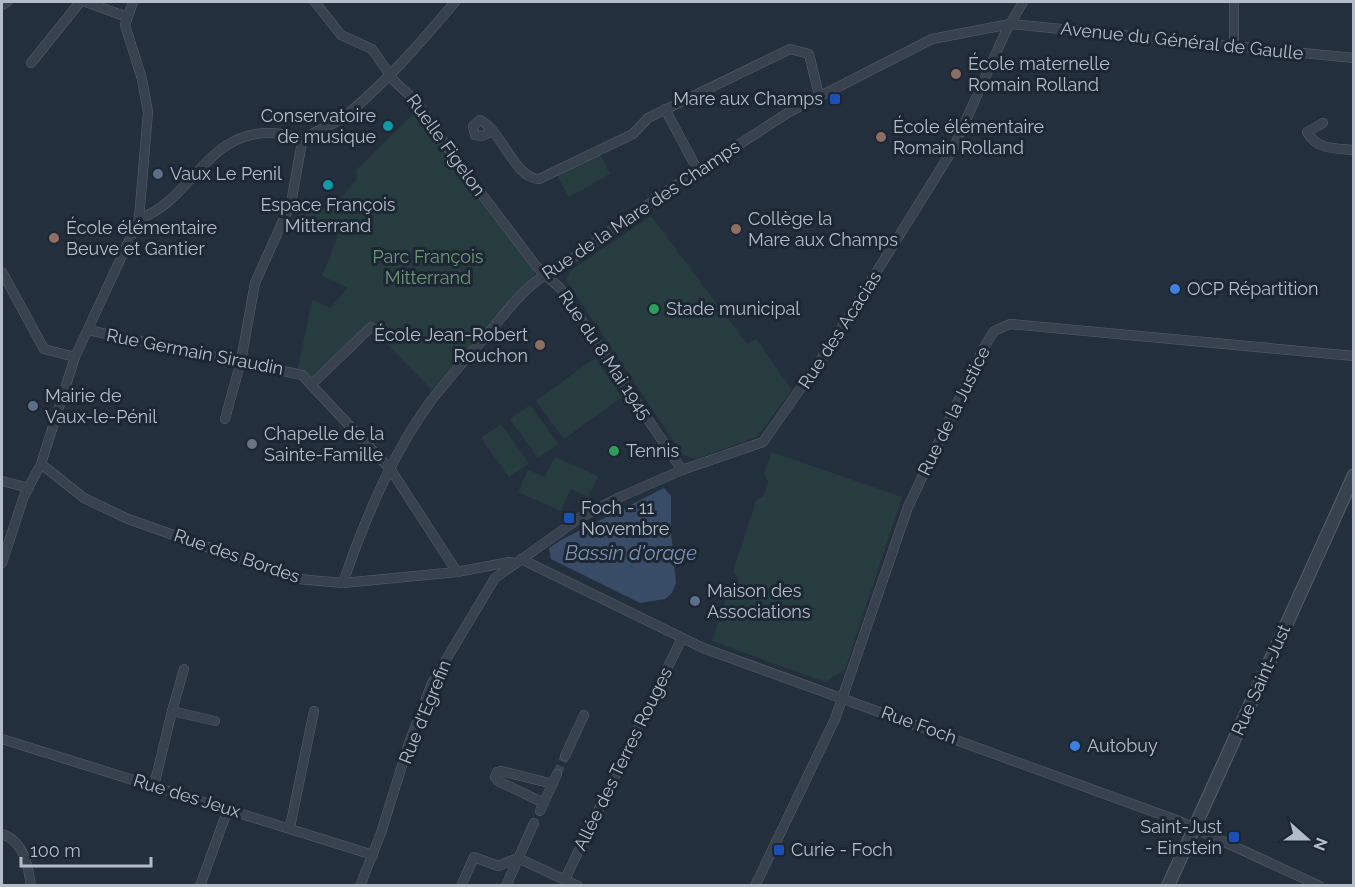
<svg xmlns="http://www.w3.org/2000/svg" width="1355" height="887" viewBox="0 0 1355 887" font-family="Raleway,sans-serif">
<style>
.green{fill:#263c3f}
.water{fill:#394c67}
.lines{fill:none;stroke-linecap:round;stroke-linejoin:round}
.minor-tunnel{stroke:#3a4453;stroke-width:9;stroke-dasharray:9 4.5;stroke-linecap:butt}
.minor-casing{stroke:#565f6c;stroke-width:10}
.tertiary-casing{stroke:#565f6c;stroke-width:14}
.minor{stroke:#38414e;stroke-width:9}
.tertiary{stroke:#38414e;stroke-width:12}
.education-dot{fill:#8d6e63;stroke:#1d2633;stroke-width:2}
.transit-dot{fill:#1a4fb4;stroke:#1d2633;stroke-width:2}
.culture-dot{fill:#0f9aa8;stroke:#1d2633;stroke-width:2}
.service-dot{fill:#5c6f8a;stroke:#1d2633;stroke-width:2}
.shop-dot{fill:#3f7fe0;stroke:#1d2633;stroke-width:2}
.leisure-dot{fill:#2e9e5b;stroke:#1d2633;stroke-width:2}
.worship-dot{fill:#6b7280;stroke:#1d2633;stroke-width:2}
.labels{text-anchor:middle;stroke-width:6;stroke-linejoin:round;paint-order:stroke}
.street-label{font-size:18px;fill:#b4bcc9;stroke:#1d2633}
.poi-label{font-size:18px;fill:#b4bcc9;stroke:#1d2633;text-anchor:start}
.park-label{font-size:18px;fill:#6b9a76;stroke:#1d2633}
.water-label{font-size:20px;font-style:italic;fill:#7c92b1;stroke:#1d2633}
</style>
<rect width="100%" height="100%" fill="#242f3e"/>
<g class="green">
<path d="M415,112L535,274L432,390L367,324L313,378L298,368L312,300L330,308L348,288L322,276L338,236L297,218L306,199L330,211L357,179L356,170Z"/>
<path d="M599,152L610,174L569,197L557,175Z"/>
<path d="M651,216L747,344L756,339L792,390L757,437L696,459L683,455L566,280L570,271Z"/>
<path d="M595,358L622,397L564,439L536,401Z"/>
<path d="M530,405L558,444L538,458L510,419Z"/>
<path d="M501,424L529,463L509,477L481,438Z"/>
<path d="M772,452L902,497L845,670L825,682L712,641L727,595L733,592L738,578L733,572L756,500L763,497L768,482L764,474Z"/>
<path d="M555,457L598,476L588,497L571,489L561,511L518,492L528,470L545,477Z"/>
</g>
<path class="water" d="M664,488L671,496V533L676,583L672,593L665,599L640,603L551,559L549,548L561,540Z"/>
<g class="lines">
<path class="minor-tunnel" d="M557,774L565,756"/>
<g class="minor-casing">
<g id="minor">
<path d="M86,2L127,17"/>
<path d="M315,2L341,35L372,49L395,82L417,102L456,160L536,266L560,288L682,470"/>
<path d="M2,5L7,2"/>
<path d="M1234,46V2"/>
<path d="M31,63L80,2"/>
<path d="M665,109L698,171"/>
<path d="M1323,123L1307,132C1317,150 1334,148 1354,150"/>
<path d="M493,131L482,136L475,135L473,126L480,120C502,131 515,179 539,179L633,134L648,118L790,49L809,54L819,95"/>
<path d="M302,142C312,130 332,127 345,116C387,82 421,42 455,2"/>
<path d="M139,219C193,200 205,131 272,133C285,134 292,134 302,142"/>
<path d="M2,272L44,349L75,357"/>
<path d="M88,330L302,375L391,470L457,572"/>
<path d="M312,384L371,327"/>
<path d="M225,419L241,361L255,283L291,203L302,142"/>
<path d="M41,464L84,498L128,519L298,579L343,583L457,572L510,562"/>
<path d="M2,481L29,488"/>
<path d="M521,559L703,648L1179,821L1320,886"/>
<path d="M2,563L24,496L41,464L75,357L139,219L148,112L142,79L125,25L133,2"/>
<path d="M343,583C363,524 392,455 428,405C447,379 470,355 490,331C509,309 529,280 557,269L664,193L789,112L932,39L1010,24L1354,58"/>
<path d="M172,711L184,669"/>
<path d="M2,739L373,855"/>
<path d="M565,756L584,715"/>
<path d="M154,786L172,711L215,721"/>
<path d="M544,803L498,781L495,777L497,772L501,771L553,784"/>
<path d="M540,811L557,774"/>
<path d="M290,827L314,711"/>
<path d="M2,834C24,842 28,864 31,886"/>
<path d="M565,879L682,638"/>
<path d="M200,886L228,809"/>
<path d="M360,886L381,833L409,743L432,683L495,578L581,517L620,497L682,470L763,442L831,345L953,149L1006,31L1023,2"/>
<path d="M461,886L474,857L498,866L518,858L578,886"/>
<path d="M506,886L534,823"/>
<path d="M755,886L835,719L908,507L983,349L994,331L1010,324L1354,356"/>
</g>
</g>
<g class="tertiary-casing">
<path id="tertiary" d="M1168,886L1354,475"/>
</g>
<use href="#minor" class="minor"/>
<use href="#tertiary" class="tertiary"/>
</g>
<g class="education-dot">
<circle cx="956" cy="74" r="6"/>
<circle cx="881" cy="137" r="6"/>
<circle cx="736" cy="229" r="6"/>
<circle cx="54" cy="238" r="6"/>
<circle cx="540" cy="345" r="6"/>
</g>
<g class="transit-dot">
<rect x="829" y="93" width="12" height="12" rx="3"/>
<rect x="563" y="512" width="12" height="12" rx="3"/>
<rect x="1228" y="831" width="12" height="12" rx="3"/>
<rect x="773" y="844" width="12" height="12" rx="3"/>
</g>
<g class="culture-dot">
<circle cx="388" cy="126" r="6"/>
<circle cx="328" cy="185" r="6"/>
</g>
<g class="service-dot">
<circle cx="158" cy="174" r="6"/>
<circle cx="33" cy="406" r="6"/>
<circle cx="695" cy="601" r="6"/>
</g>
<g class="shop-dot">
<circle cx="1175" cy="289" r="6"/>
<circle cx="1075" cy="746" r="6"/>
</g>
<g class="leisure-dot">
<circle cx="654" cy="309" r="6"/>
<circle cx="614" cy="451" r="6"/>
</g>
<circle class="worship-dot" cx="252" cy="444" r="6"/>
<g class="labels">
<g class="street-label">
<text transform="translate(1182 41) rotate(6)" y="6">Avenue du Général de Gaulle</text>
<text transform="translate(446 145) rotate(54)" y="6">Ruelle Figelon</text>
<text transform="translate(641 210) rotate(-34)" y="6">Rue de la Mare des Champs</text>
<text transform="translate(840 330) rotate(-57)" y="6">Rue des Acacias</text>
<text transform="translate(195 352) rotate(11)" y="6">Rue Germain Siraudin</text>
<text transform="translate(605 355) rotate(56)" y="6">Rue du 8 Mai 1945</text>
<text transform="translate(954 411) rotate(-64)" y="6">Rue de la Justice</text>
<text transform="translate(237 556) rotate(19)" y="6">Rue des Bordes</text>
<text transform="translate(1261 680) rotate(-66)" y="6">Rue Saint-Just</text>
<text transform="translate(425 712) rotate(-68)" y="6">Rue d'Egrefin</text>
<text transform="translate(919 725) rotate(20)" y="6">Rue Foch</text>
<text transform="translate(623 759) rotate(-64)" y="6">Allée des Terres Rouges</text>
<text transform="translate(187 796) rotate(17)" y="6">Rue des Jeux</text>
</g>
<g class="poi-label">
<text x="968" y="70">École maternelle<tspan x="968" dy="21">Romain Rolland</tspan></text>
<text x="823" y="105" text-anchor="end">Mare aux Champs</text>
<text x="376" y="122" text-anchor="end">Conservatoire<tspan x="376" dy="21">de musique</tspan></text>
<text x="893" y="133">École élémentaire<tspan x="893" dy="21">Romain Rolland</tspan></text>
<text x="170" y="180">Vaux Le Penil</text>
<text x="328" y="211" text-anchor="middle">Espace François<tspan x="328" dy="21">Mitterrand</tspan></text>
<text x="748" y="225">Collège la<tspan x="748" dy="21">Mare aux Champs</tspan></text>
<text x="66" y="234">École élémentaire<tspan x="66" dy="21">Beuve et Gantier</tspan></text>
<text x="1187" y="295">OCP Répartition</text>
<text x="666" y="315">Stade municipal</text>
<text x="528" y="341" text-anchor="end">École Jean-Robert<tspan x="528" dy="21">Rouchon</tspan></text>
<text x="45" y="402">Mairie de<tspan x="45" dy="21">Vaux-le-Pénil</tspan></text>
<text x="264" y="440">Chapelle de la<tspan x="264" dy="21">Sainte-Famille</tspan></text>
<text x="626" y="457">Tennis</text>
<text x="581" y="514">Foch - 11<tspan x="581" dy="21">Novembre</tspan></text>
<text x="707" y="597">Maison des<tspan x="707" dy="21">Associations</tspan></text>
<text x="1087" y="752">Autobuy</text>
<text x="1222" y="833" text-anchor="end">Saint-Just<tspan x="1222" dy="21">- Einstein</tspan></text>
<text x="791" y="856">Curie - Foch</text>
</g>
<g class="park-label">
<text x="428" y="263">Parc François<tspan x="428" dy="21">Mitterrand</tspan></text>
</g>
<g class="water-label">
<text x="631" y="560">Bassin d'orage</text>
</g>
</g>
<rect width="1355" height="887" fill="none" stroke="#b4bcc9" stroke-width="6"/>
<g transform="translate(1307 839) rotate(111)" stroke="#1d2633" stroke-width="4.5" paint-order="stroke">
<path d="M0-4.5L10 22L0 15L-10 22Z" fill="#b4bcc9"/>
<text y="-9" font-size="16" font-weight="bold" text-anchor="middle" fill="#b4bcc9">N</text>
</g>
<path d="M21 857v9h130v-9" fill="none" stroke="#b4bcc9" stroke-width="3"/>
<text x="30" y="857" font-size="18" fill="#b4bcc9" stroke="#1d2633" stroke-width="4.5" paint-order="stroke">100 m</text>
</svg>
